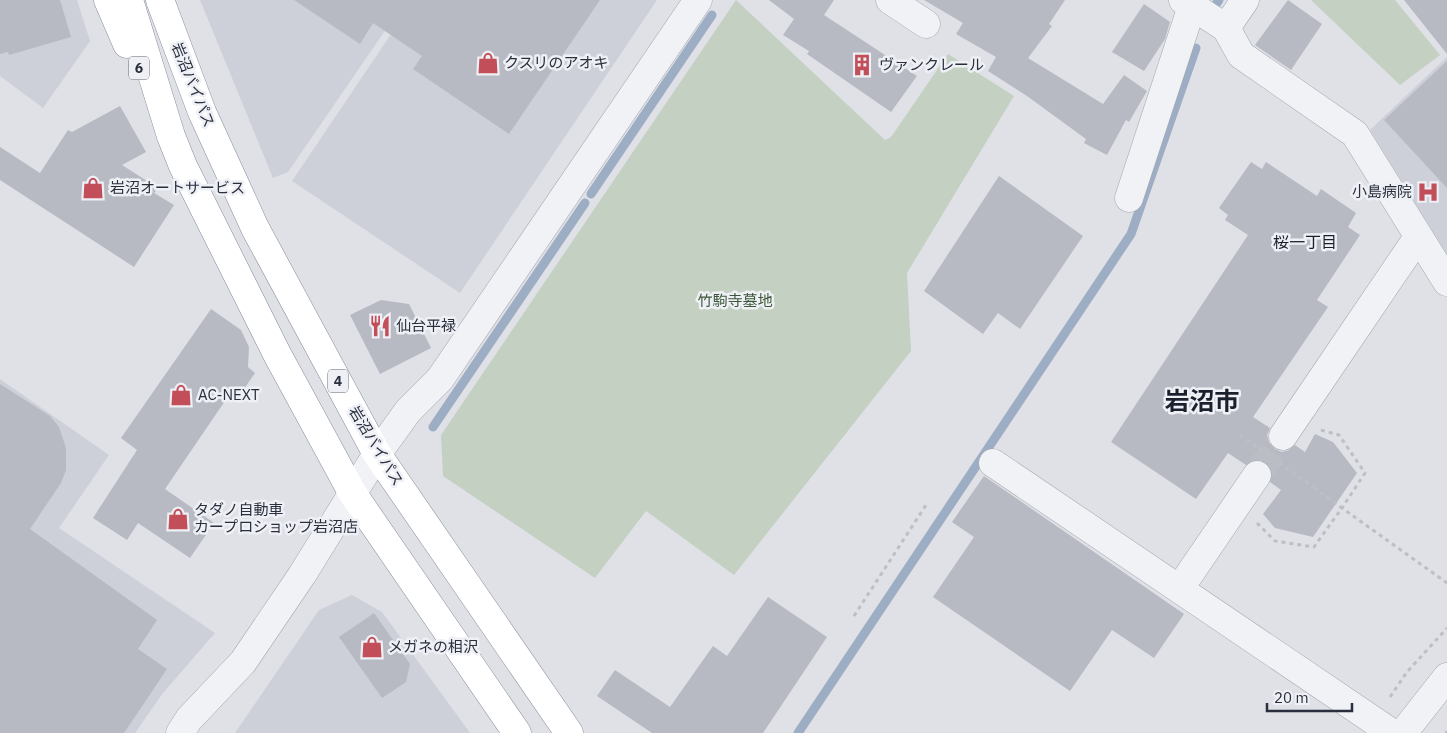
<svg xmlns="http://www.w3.org/2000/svg" width="1447" height="733" viewBox="0 0 1447 733" font-family="'IBM Plex Sans','Noto Sans JP',sans-serif">
<style>
.built{fill:#cdd0d8}
.green{fill:#c4d0c1}
.lines{fill:none;stroke-linecap:round;stroke-linejoin:round}
.stream{stroke:#9dadc4;stroke-width:9}
.building{fill:#b7bac3}
.minor-tunnel{stroke:#bbbdc5;stroke-width:28;stroke-dasharray:28 14;stroke-linecap:butt}
.minor-casing{stroke:#a5a8b0;stroke-width:29}
.highway-casing{stroke:#888e9c;stroke-width:29}
.path{stroke:#bdbfc5;stroke-width:3;stroke-dasharray:4 4;stroke-linecap:butt}
.minor{stroke:#f1f2f5;stroke-width:28}
.highway{stroke:#fff;stroke-width:28}
.path-bridge{stroke:#bdbfc5;stroke-width:3;stroke-dasharray:4 4;stroke-linecap:butt}
.labels{text-anchor:middle;stroke-width:5;stroke-linejoin:round;paint-order:stroke}
.shield{fill:#eef0f5;stroke:#646974;stroke-width:1}
.shield-label{font-size:14px;font-weight:bold;fill:#292f3c}
.poi-label{font-size:15px;fill:#292f3c;stroke:#eef0f5;text-anchor:start}
.street-label{font-size:15px;fill:#292f3c;stroke:#eef0f5}
.park-label{font-size:15px;fill:#3c5738;stroke:#eef0f5}
.neighbourhood-label{font-size:16px;fill:#1b202d;stroke:#eef0f5}
.town-label{font-size:25px;font-weight:bold;fill:#1b202d;stroke:#eef0f5}
</style>
<rect width="100%" height="100%" fill="#dfe1e7"/>
<g class="built">
<path d="M0,0H77L90,41L43,108L0,76Z"/>
<path d="M200,0H406L288,172L273,178Z"/>
<path d="M414,0H657L460,293L292,181Z"/>
<path d="M1447,57V254L1370,130Z"/>
<path d="M0,379L109,455L59,528L215,633L163,693L135,733H0Z"/>
<path d="M352,595L382,612L470,733H235L319,610Z"/>
</g>
<g class="green">
<path d="M736,0L885,140L891,137L948,54L1014,96L907,273L911,351L734,575L646,511L595,578L443,476L441,435Z"/>
<path d="M1311,0H1395L1440,55L1400,85Z"/>
</g>
<g class="lines">
<g class="stream">
<path d="M1211,11L1219,0"/>
<path d="M591,194L712,15"/>
<path d="M433,427L585,203"/>
<path d="M798,733L1131,234L1196,48"/>
</g>
</g>
<g class="building">
<path d="M0,0H60L71,37L9,55L8,52L0,54Z"/>
<path d="M294,0H600L509,134L413,69L422,56L373,23L360,44Z"/>
<path d="M769,0H834L824,15L917,76L891,112L807,54L809,51L783,35L794,19Z"/>
<path d="M924,0H1065L1049,24L1052,26L1028,58L1103,104L1124,75L1147,91L1129,122L1126,120L1107,155L1084,143L1086,139L1027,96L988,71L996,57L956,34L963,23Z"/>
<path d="M1288,0L1322,24L1291,70L1255,45Z"/>
<path d="M1404,0H1447V54Z"/>
<path d="M1144,4L1170,22L1165,39L1144,71L1112,52Z"/>
<path d="M1447,61V188L1384,120Z"/>
<path d="M120,106L146,152L122,165L158,188L154,193L174,205L134,267L0,180V147L40,173L68,130L72,132Z"/>
<path d="M1251,162L1262,169L1266,162L1317,196L1321,189L1356,213L1348,227L1360,235L1317,300L1328,307L1253,417L1270,428L1267,435L1269,442L1275,449L1282,452L1289,450L1295,445L1305,452L1315,434L1333,442L1357,473L1313,537L1275,528L1263,514L1281,490L1270,482L1271,469L1265,462L1258,459L1246,465L1228,453L1196,499L1111,442L1248,235L1225,220L1228,215L1219,208Z"/>
<path d="M999,176L1083,236L1020,329L998,313L983,334L924,291Z"/>
<path d="M381,300L409,304L431,348L380,374L350,315Z"/>
<path d="M211,309L241,330L249,347L248,367L255,373L234,403L227,398L165,489L214,523L190,558L138,523L127,540L93,518L137,450L121,438Z"/>
<path d="M0,384L50,416L59,427L66,448V470L61,483L30,529L157,620L138,649L167,669L124,733H0Z"/>
<path d="M984,476L1184,614L1154,658L1112,630L1070,691L933,597L974,537L952,522Z"/>
<path d="M768,597L827,637L763,733H652L597,696L615,670L670,707L713,646L727,656Z"/>
<path d="M374,613L410,664L406,682L382,698L339,637Z"/>
</g>
<g class="lines">
<path class="minor-tunnel" d="M1257,475L1283,436"/>
<g class="minor-casing">
<g id="minor">
<path d="M890,0L926,24"/>
<path d="M1183,0L1226,28L1241,55L1355,134L1447,282"/>
<path d="M1226,28L1245,0"/>
<path d="M1129,198L1192,6"/>
<path d="M1283,436L1418,237"/>
<path d="M993,463L1392,733"/>
<path d="M1180,588L1257,475"/>
<path d="M180,733L189,719L243,662L302,575L377,454L408,411L440,379L698,0"/>
<path d="M1403,733L1447,677"/>
</g>
</g>
<g class="highway-casing">
<g id="highway">
<path d="M108,0L127,44"/>
<path d="M129,0L171,136L183,166L277,354L353,494L517,733"/>
<path d="M160,0L202,112L255,228L377,454L569,733"/>
</g>
</g>
<g class="path">
<path d="M1321,430L1339,435L1365,473L1342,508L1447,583"/>
<path d="M1257,523L1275,541L1314,547L1342,508L1313,487"/>
<path d="M854,616L926,505"/>
<path d="M1390,697L1407,672L1447,628"/>
<path d="M1446,733L1447,731"/>
</g>
<use href="#minor" class="minor"/>
<use href="#highway" class="highway"/>
<path class="path-bridge" d="M1240,435L1313,487"/>
</g>
<defs>
<g id="shop-bare" transform="scale(1.725)"><path d="M-5-2.5h2.3a2.7 3.5 0 0 1 5.4 0H5L5.5 6h-11ZM-1.5-2.5h3a1.5 2.3 0 0 0-3 0Z" fill="#c14e58" stroke="#eef0f5" stroke-width="2.5" paint-order="stroke"/></g>
<g id="building-bare" transform="scale(1.725)"><path d="M-4-6H4V6H1V3H-1V6H-4ZM-2.5-4.3h1.7v1.8h-1.7ZM.8-4.3h1.7v1.8H.8ZM-2.5-1h1.7V.8h-1.7ZM.8-1h1.7V.8H.8Z" fill="#c14e58" stroke="#eef0f5" stroke-width="2.5" paint-order="stroke"/></g>
<g id="hospital-bare" transform="scale(1.725)"><path d="M-5-5h3v3.5h4V-5h3V5h-3V1.5h-4V5h-3Z" fill="#c14e58" stroke="#eef0f5" stroke-width="2.5" paint-order="stroke"/></g>
<g id="restaurant-bare" transform="scale(1.725)"><path d="M-5-6h1v4h1v-4h1v4h1v-4h1v5L-1.5 .5V6h-2V.5L-5-1ZM5-6V6H3V1.5H1.5Q1.5-4 5-6Z" fill="#c14e58" stroke="#eef0f5" stroke-width="2.5" paint-order="stroke"/></g>
</defs>
<g fill-rule="evenodd">
<use href="#shop-bare" x="488" y="63"/>
<use href="#building-bare" x="862" y="65"/>
<use href="#shop-bare" x="93" y="188"/>
<use href="#hospital-bare" x="1428" y="192"/>
<use href="#restaurant-bare" x="380" y="326"/>
<use href="#shop-bare" x="181" y="395"/>
<use href="#shop-bare" x="178" y="519"/>
<use href="#shop-bare" x="372" y="647"/>
</g>
<g class="labels">
<g class="shield">
<rect x="129" y="56.5" width="20" height="23" rx="4"/>
<rect x="328" y="369.5" width="20" height="23" rx="4"/>
</g>
<g class="shield-label">
<text x="139" y="73">6</text>
<text x="338" y="386">4</text>
</g>
<g class="poi-label">
<text x="504" y="68">クスリのアオキ</text>
<text x="879" y="70">ヴァンクレール</text>
<text x="110" y="193">岩沼オートサービス</text>
<text x="1412" y="197" text-anchor="end">小島病院</text>
<text x="396" y="331">仙台平禄</text>
<text x="198" y="400">AC-NEXT</text>
<text x="194" y="515">タダノ自動車<tspan x="194" dy="17">カープロショップ岩沼店</tspan></text>
<text x="388" y="652">メガネの相沢</text>
</g>
<g class="street-label">
<text transform="translate(193 85) rotate(68)" y="5">岩沼バイパス</text>
<text transform="translate(376 446) rotate(59)" y="5">岩沼バイパス</text>
</g>
<g class="park-label">
<text x="735" y="306">竹駒寺墓地</text>
</g>
<g class="neighbourhood-label">
<text x="1305" y="248">桜一丁目</text>
</g>
<g class="town-label">
<text x="1202" y="410">岩沼市</text>
</g>
</g>
<path d="M1267 703v8h85v-8" fill="none" stroke="#292f3c" stroke-width="2.5"/>
<text x="1274" y="703" font-size="15" fill="#292f3c" stroke="#eef0f5" stroke-width="4" paint-order="stroke">20 m</text>
</svg>
